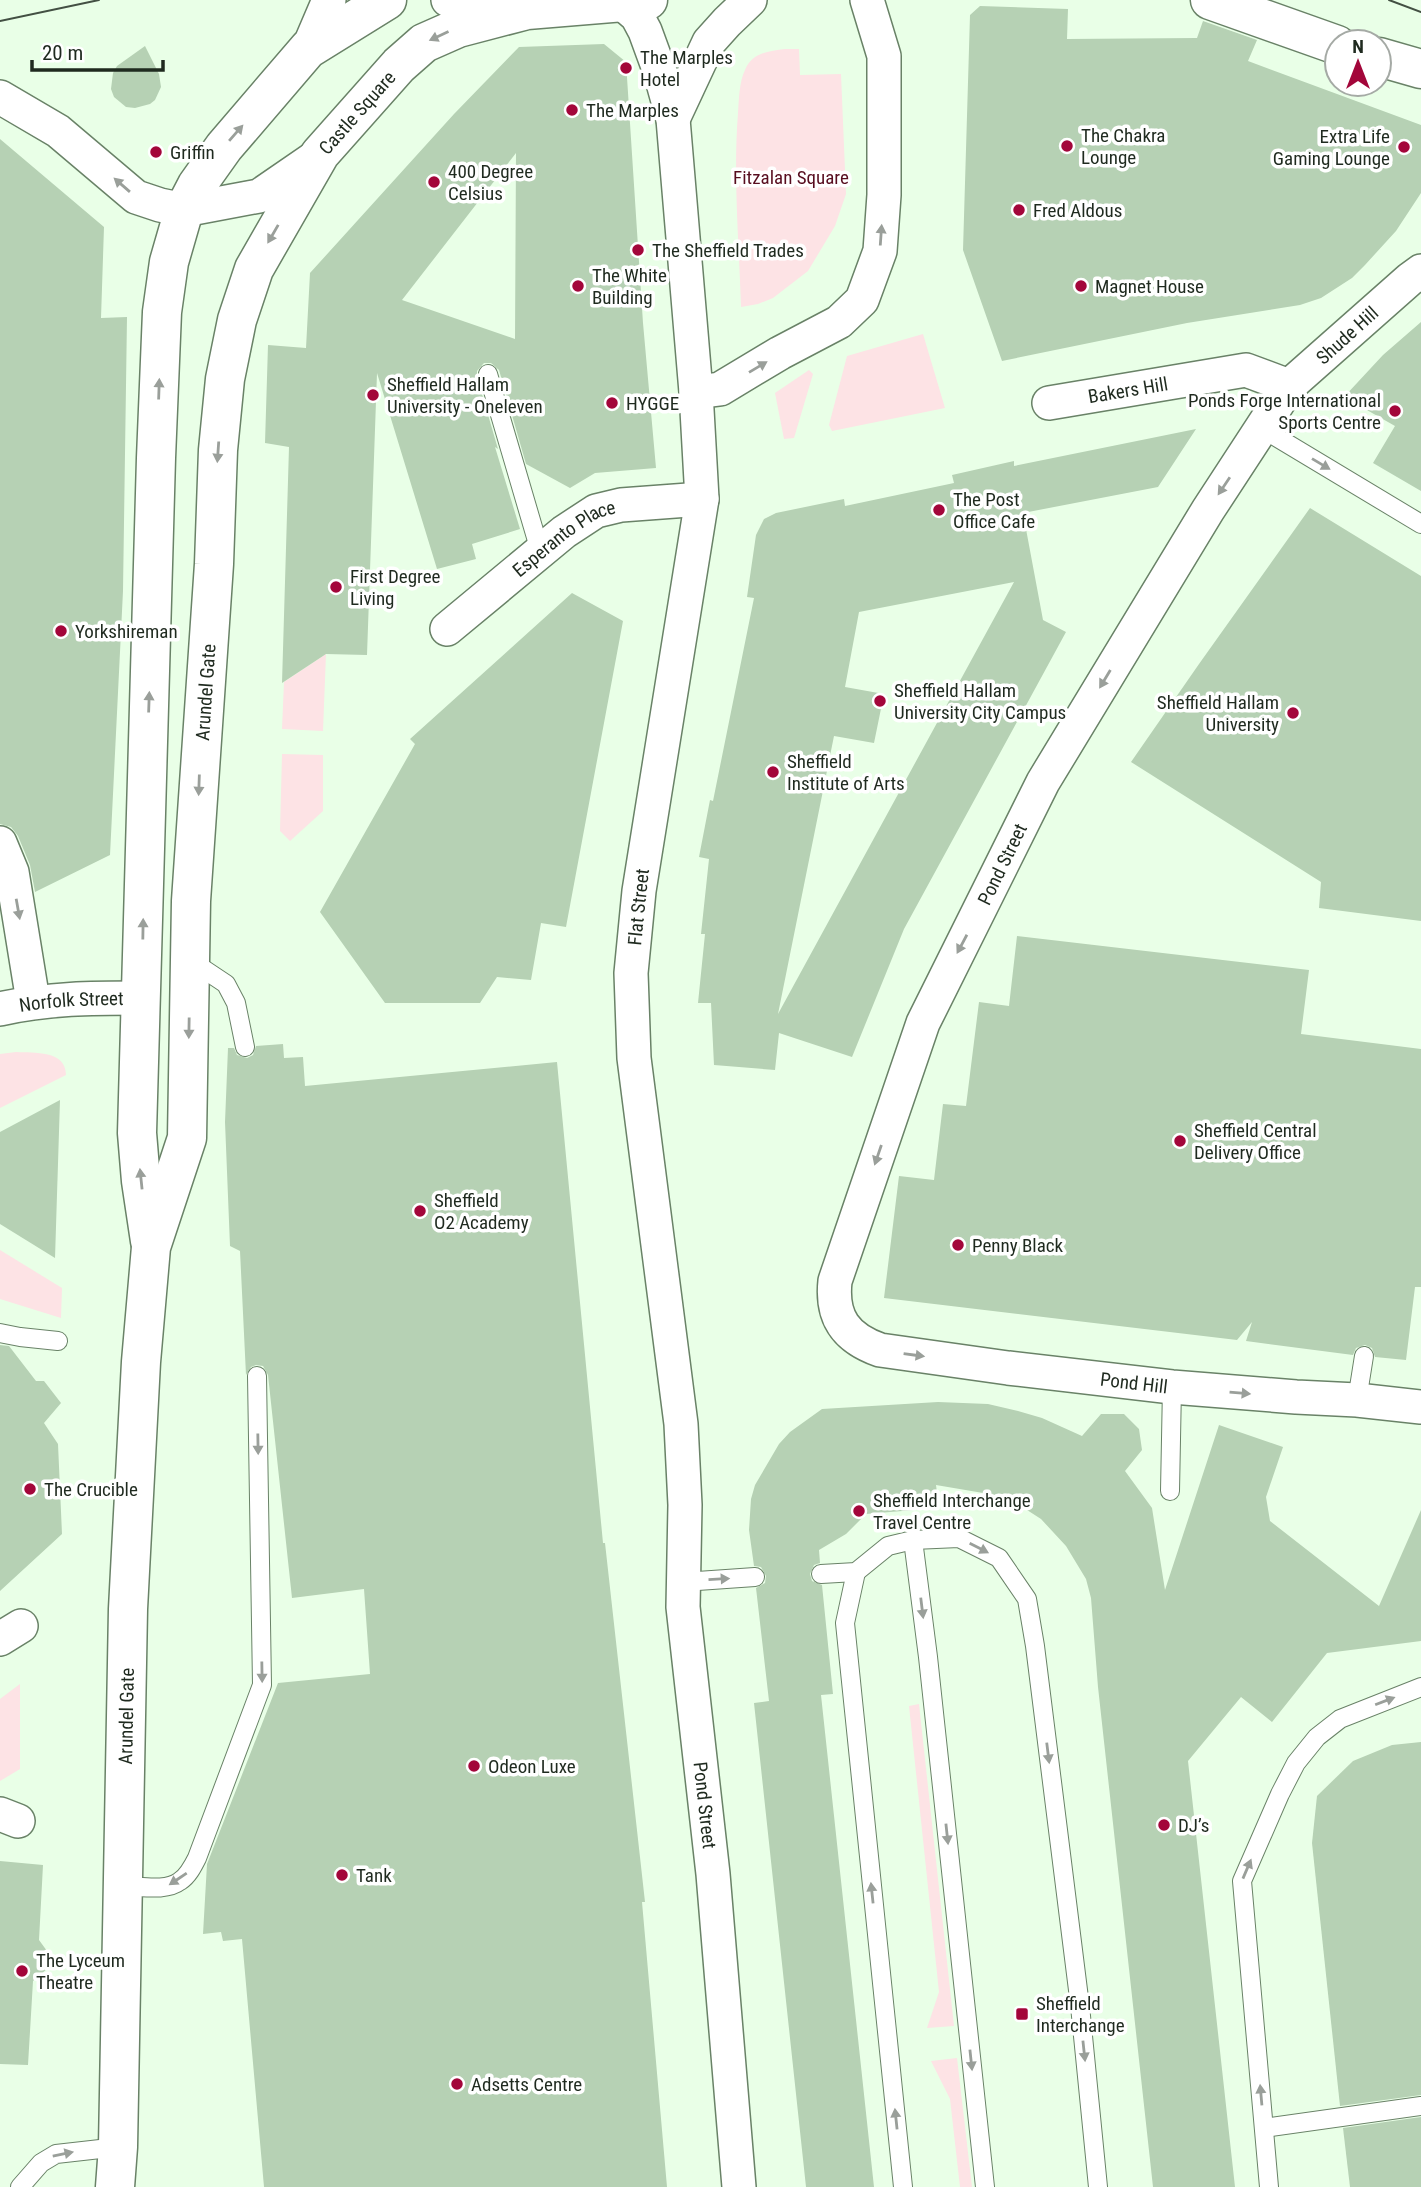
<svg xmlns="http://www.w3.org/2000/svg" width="1421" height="2187" viewBox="0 0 1421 2187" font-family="'Roboto Condensed',sans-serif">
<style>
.green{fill:#fde3e5}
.building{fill:#b6d1b4;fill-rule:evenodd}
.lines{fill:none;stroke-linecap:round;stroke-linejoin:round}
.lane-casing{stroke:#698267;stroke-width:20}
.street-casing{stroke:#698267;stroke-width:36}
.secondary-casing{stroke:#698267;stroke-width:41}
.lane{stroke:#fff;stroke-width:18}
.street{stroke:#fff;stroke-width:33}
.secondary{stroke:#fff;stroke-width:38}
.tram{stroke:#435043;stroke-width:2}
.oneway{fill:#9a9f9a}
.poi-dot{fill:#a3063a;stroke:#fff;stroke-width:2.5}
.labels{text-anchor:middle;stroke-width:7;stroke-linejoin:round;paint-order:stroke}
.poi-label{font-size:19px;fill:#1f2a1f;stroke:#fff;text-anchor:start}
.street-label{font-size:19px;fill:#1f2a1f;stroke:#fff}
.park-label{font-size:19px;fill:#570d1f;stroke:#fff}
</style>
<rect width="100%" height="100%" fill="#e9ffe7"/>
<g class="green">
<path d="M785,49H799L800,75L841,74L846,194L835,226L808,271L773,298L758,304L741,307C739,242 733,177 738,113C739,100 739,82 745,70C752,53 768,51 785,49Z"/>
<path d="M923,334L945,408L832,431L829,425L847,356Z"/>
<path d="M809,370L813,374L794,438L784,439L775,393Z"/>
<path d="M326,654L323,731L282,729L284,682Z"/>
<path d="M282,754L323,755V811L290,841L280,831Z"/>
<path d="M16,1052C34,1053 66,1050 66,1075L0,1108V1054Z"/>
<path d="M0,1250L62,1288L61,1318L0,1299Z"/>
<path d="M20,1684V1769L0,1781V1699Z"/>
<path d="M919,1704L954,2026L927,2028L939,1992L909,1706Z"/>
<path d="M957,2058L972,2187H960L950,2099L931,2061Z"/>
</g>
<g class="building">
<path d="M980,6L1068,9L1067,39L1197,38L1203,21L1257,40L1248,61L1421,125V193L1396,231L1365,265L1352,278L1321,298L1300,305L1187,323L1002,361L963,250L970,15Z"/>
<path d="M604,44L626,62L643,323L656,468L595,473L570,488L526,464L499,370L491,363H484L477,371V377L498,449L495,447L520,529L472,544L476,559L437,569L377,373L367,655L326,654L282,683L289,447L265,443L268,345L306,348L310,273L454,114L519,47ZM516,153L515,339L402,300Z"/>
<path d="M145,46L159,74L161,87L155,100L150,104L135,108L126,107L114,97L111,89L113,73L117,66Z"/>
<path d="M0,139L104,227L101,318L127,317L123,591L110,855L35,892L30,865L18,836L11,827L0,824Z"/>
<path d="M1421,322V491L1373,463L1395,426L1344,397L1383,355Z"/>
<path d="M1196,429L1158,487L1023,513L1043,620L1066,632L904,929L852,1057L779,1033L775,1070L714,1065L711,1003H698L705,934H701L709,859L699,857L710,800L713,801L754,598L747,597L756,535L764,519L776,513L844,499L845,506L954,483L952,475L1014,461V466ZM1014,582L932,732L778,1014L834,736L874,743L884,694L845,687L859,612Z"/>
<path d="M1310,508L1421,576V921L1319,908L1321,882L1131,762L1199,664Z"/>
<path d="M572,593L623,621L566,927L541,923L531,980L497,977L480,1003H385L320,912L415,744L410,739Z"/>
<path d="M1017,936L1309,970L1301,1034L1421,1049V1287H1415L1406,1360L1375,1357L1372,1348L1365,1345L1356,1348L1353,1355L1246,1341L1252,1322L1237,1340L884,1298L899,1176L934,1180L943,1104L966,1106L979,1002L1009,1006Z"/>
<path d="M283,1044L284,1058L303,1057L305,1086L557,1062L603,1543H605L645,1902H642L667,2187H264L242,1939L223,1941L221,1932L203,1934L207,1864L278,1683L370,1674L364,1589L292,1598L268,1375L263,1366L256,1365L251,1367L246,1375L240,1251L230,1246L225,1122L228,1048H234L237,1055L247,1058L253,1055L256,1046Z"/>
<path d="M60,1100L55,1258L0,1224V1132Z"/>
<path d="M0,1345L9,1346L36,1381H44L61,1403L44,1423L58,1444L62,1534L0,1591Z"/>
<path d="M938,1402L988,1404L1018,1411L1042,1418L1082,1436L1101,1414H1124L1139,1429L1142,1450L1125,1471L1152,1508L1165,1590L1219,1425L1283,1447L1266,1497L1270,1521L1379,1606L1421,1510V1641L1327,1653L1272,1722L1241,1697L1188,1761L1235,2187H1153L1098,1687L1091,1598L1086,1579L1066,1546L1041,1519L1027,1510L1012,1501L989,1494L936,1485L939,1508L866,1514L846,1534L819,1550L820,1563L814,1565L810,1574L812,1581L822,1585L833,1694L821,1695L874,2187H806L754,1703L769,1701L756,1588L765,1583L766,1576L761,1567L754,1566L749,1530L751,1499L755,1485L779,1444L790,1432L822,1409Z"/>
<path d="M1421,1742V2095L1340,2106L1312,1843L1317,1796L1353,1761L1392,1745Z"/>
<path d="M0,1861L43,1865L39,1940L55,1962L33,1981L28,2065L0,2064Z"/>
<path d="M1421,2117V2187H1350L1343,2128Z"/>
</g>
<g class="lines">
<g class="lane-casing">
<g id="lane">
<path d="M488,374L540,551"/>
<path d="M1263,429L1421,524"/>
<path d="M190,960L226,984L236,1003L245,1047"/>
<path d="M0,1333L20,1337L58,1341"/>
<path d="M1357,1400L1364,1356"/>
<path d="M1170,1491L1172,1387"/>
<path d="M913,1540L928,1657L985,2187"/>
<path d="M856,1572L845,1623L903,2187"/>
<path d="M821,1574L856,1572L888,1546L913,1540L959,1538L999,1558L1027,1599L1035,1646L1080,2006L1098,2187"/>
<path d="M683,1582L755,1577"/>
<path d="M123,1886C140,1886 166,1892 180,1881C188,1876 193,1866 197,1858L262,1685L257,1376"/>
<path d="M1264,2128L1421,2106"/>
<path d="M20,2187L41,2163L56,2154L118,2147"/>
<path d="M1269,2187L1242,1881L1280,1794L1296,1763L1317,1737L1340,1719L1421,1687"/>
</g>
</g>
<g class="street-casing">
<g id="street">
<path d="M448,0L466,6L511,9"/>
<path id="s1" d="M623,4L637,16L645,31L660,72L673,119L696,392L702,499L639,891L631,973L634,1058L681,1424L685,1505L683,1607L713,1874L739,2187"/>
<path d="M308,49L329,0"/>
<path d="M0,97L58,131L136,197L160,205L184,210L259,196L320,154"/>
<path d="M673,119L709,42L727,22L750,0"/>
<path id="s2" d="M1421,271L1410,279L1289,386L1208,510L1043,782L923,1023L835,1281C831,1318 846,1338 880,1350L1008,1368L1172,1387L1296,1397L1357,1400L1421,1407"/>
<path d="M696,392L720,389L780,353L839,322L862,300L880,251L884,195V56L867,0"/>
<path id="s3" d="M1049,403L1246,370L1289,386"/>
<path id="s4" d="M447,629L564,532L596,511L621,505L702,499"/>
<path d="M0,843L12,872L33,1001"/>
<path id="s5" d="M0,1009C47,998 94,998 142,998"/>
<path d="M0,1639L21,1626"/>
<path d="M0,1814L18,1821"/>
</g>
</g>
<g class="secondary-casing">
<g id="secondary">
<path d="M1210,0L1337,45"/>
<path d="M1379,57L1421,69"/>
<path d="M150,1241L141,1181L137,1133L156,458L162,312L169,262L184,210L197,185L224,147L308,49L387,0"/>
<path id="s6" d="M115,2187L118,2147L128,1609L141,1362L151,1247L187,1138L191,901L214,564L218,450L225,379L237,320L254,269L320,154L399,65L424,43L458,28L527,10L648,0"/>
</g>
</g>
<use href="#lane" class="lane"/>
<use href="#street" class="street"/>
<use href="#secondary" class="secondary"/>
<g class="tram">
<path d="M1389,0L1421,12"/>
<path d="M0,21L99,0"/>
</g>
</g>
<defs><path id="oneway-solid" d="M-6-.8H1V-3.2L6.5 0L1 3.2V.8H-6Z" transform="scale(1.75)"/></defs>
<g class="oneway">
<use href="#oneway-solid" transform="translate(439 36) rotate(155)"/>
<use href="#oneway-solid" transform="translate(236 133) rotate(-49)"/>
<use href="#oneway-solid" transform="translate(122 185) rotate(-139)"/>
<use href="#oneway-solid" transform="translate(273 234) rotate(120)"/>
<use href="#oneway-solid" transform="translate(881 235) rotate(-86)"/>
<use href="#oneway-solid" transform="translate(758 367) rotate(-31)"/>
<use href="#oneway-solid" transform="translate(159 389) rotate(-88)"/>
<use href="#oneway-solid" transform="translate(218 452) rotate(94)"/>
<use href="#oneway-solid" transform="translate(1321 464) rotate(31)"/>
<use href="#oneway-solid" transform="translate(1224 486) rotate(124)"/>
<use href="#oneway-solid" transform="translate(1105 679) rotate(121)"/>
<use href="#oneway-solid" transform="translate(149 702) rotate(-88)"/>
<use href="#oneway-solid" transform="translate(199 785) rotate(92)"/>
<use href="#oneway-solid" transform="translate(18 909) rotate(80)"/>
<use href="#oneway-solid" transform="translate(143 929) rotate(-89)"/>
<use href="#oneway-solid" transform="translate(962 944) rotate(118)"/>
<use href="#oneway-solid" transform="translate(189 1028) rotate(91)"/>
<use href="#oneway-solid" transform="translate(878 1155) rotate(109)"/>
<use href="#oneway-solid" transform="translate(141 1179) rotate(-96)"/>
<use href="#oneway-solid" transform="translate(914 1355) rotate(8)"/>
<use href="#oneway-solid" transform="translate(1240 1393) rotate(5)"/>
<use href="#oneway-solid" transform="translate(258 1444) rotate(89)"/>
<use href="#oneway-solid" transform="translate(979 1548) rotate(27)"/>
<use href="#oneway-solid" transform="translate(719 1579) rotate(-3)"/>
<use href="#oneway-solid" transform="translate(922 1608) rotate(83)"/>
<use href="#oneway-solid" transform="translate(262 1672) rotate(89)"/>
<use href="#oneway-solid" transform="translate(1385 1701) rotate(-21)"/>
<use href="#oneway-solid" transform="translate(1048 1753) rotate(83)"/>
<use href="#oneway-solid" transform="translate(947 1834) rotate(84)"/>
<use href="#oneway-solid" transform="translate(1247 1869) rotate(-67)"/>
<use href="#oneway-solid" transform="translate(178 1879) rotate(146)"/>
<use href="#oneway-solid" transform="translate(872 1893) rotate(-96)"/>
<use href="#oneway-solid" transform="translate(1084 2051) rotate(84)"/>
<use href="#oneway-solid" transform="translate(971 2060) rotate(84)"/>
<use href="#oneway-solid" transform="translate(1261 2095) rotate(-95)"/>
<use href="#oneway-solid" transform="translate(896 2119) rotate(-96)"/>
<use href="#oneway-solid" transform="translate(63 2154) rotate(-12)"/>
</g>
<g class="poi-dot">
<circle cx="626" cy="68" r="7"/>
<circle cx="572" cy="110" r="7"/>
<circle cx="1067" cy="146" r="7"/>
<circle cx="1404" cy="147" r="7"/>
<circle cx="156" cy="152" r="7"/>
<circle cx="434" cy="182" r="7"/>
<circle cx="1019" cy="210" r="7"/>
<circle cx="638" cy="250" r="7"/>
<circle cx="578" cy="286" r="7"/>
<circle cx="1081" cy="286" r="7"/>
<circle cx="373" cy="395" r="7"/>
<circle cx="612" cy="403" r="7"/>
<circle cx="1395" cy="411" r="7"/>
<circle cx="939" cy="510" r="7"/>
<circle cx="336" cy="587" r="7"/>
<circle cx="61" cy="631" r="7"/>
<circle cx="880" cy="701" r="7"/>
<circle cx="1293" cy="713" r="7"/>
<circle cx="773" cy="772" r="7"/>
<circle cx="1180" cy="1141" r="7"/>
<circle cx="420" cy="1211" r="7"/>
<circle cx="958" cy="1245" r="7"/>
<circle cx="30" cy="1489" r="7"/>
<circle cx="859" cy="1511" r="7"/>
<circle cx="474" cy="1766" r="7"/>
<circle cx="1164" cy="1825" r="7"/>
<circle cx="342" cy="1875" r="7"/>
<circle cx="22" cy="1971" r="7"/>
<rect x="1015" y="2007" width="14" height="14" rx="3.5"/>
<circle cx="457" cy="2084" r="7"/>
</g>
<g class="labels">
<g class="poi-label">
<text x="640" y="64">The Marples<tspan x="640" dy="22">Hotel</tspan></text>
<text x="586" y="117">The Marples</text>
<text x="1081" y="142">The Chakra<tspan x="1081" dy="22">Lounge</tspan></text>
<text x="1390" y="143" text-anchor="end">Extra Life<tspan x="1390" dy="22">Gaming Lounge</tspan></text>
<text x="170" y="159">Griffin</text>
<text x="448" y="178">400 Degree<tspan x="448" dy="22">Celsius</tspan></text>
<text x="1033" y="217">Fred Aldous</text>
<text x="652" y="257">The Sheffield Trades</text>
<text x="592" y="282">The White<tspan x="592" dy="22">Building</tspan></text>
<text x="1095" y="293">Magnet House</text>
<text x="387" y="391">Sheffield Hallam<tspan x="387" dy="22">University - Oneleven</tspan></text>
<text x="1381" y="407" text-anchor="end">Ponds Forge International<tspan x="1381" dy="22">Sports Centre</tspan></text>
<text x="626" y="410">HYGGE</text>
<text x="953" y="506">The Post<tspan x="953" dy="22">Office Cafe</tspan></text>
<text x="350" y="583">First Degree<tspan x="350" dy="22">Living</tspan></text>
<text x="75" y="638">Yorkshireman</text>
<text x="894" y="697">Sheffield Hallam<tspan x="894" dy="22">University City Campus</tspan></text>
<text x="1279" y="709" text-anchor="end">Sheffield Hallam<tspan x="1279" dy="22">University</tspan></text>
<text x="787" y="768">Sheffield<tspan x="787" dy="22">Institute of Arts</tspan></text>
<text x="1194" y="1137">Sheffield Central<tspan x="1194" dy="22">Delivery Office</tspan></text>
<text x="434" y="1207">Sheffield<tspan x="434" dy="22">O2 Academy</tspan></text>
<text x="972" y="1252">Penny Black</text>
<text x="44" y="1496">The Crucible</text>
<text x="873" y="1507">Sheffield Interchange<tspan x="873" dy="22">Travel Centre</tspan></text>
<text x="488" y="1773">Odeon Luxe</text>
<text x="1178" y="1832">DJ’s</text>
<text x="356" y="1882">Tank</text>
<text x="36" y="1967">The Lyceum<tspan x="36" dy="22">Theatre</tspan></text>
<text x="1036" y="2010">Sheffield<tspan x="1036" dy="22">Interchange</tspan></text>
<text x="471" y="2091">Adsetts Centre</text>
</g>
<g class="street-label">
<text dy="7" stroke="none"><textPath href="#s6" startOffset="2118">Castle Square</textPath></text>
<text transform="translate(1347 335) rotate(-42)" y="7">Shude Hill</text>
<text dy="7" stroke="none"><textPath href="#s3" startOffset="80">Bakers Hill</textPath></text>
<text dy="7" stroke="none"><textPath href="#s4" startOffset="149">Esperanto Place</textPath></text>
<text dy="7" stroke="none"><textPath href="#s6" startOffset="1502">Arundel Gate</textPath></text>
<text transform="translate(1002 864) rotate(-64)" y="7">Pond Street</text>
<text transform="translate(638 907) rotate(-84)" y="7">Flat Street</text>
<text dy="7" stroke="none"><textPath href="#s5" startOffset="72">Norfolk Street</textPath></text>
<text dy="7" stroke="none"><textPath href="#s2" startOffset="1530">Pond Hill</textPath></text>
<text dy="7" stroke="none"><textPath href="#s6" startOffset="471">Arundel Gate</textPath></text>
<text dy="7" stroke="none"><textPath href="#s1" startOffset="1825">Pond Street</textPath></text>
</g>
<g class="park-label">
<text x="791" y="184">Fitzalan Square</text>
</g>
</g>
<g transform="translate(1358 63)"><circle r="33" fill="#ffffff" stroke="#a5aaa5" stroke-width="2"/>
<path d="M0-5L12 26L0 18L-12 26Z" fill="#a3063a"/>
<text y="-10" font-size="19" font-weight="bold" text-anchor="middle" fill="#1f2a1f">N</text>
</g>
<path d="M32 60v10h131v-10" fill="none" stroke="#1f2a1f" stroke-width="3.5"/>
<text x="42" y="60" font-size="21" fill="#1f2a1f" stroke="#ffffff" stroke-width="5" paint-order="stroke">20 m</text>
</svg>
